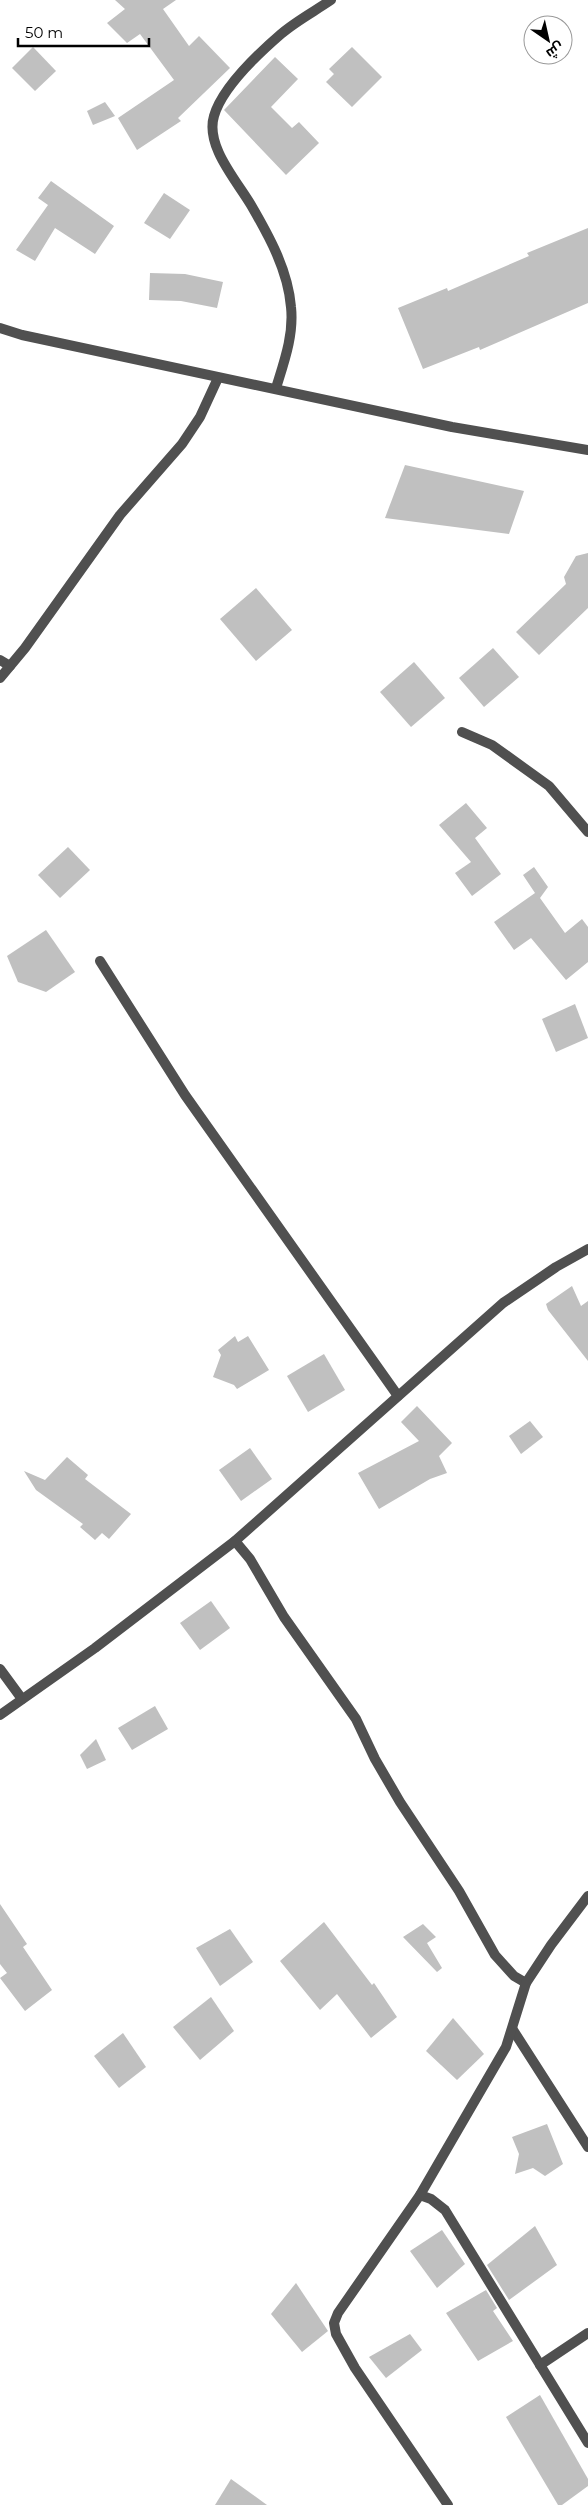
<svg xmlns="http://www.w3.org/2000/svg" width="588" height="2505" viewBox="0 0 588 2505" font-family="Montserrat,Cairo,sans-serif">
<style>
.building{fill:#c0c0c0}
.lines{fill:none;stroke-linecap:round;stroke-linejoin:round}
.street{stroke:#505050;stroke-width:10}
</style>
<rect width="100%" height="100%" fill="#fff"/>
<g class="building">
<path d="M115,0H176L163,9L189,46L199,36L230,68L178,118L181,121L137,150L118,118L174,80L140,34L127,43L107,23L125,9Z"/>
<path d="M33,47L56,71L35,91L12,68Z"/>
<path d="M352,47L382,77L352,107L326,82L334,74L329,69Z"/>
<path d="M275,57L298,79L271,107L292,128L299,122L319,143L286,175L224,110Z"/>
<path d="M105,102L115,116L93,125L87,111Z"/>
<path d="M51,181L114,226L95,254L55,228L35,261L16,250L48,205L38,198Z"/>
<path d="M164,193L190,210L170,239L144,223Z"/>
<path d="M588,228V303L480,350L479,347L423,369L398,308L447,288L448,291L529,256L527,253Z"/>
<path d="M150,273L185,274L223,282L217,308L181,301L149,300Z"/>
<path d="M405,465L524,491L509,534L385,518Z"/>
<path d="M588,553V608L539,655L516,632L566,584L564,577L576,556Z"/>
<path d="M256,588L292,630L256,661L220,619Z"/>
<path d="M493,648L519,677L484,707L459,678Z"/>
<path d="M414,662L445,698L411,727L380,692Z"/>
<path d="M466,803L487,828L475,838L501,874L472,896L455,873L471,862L439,825Z"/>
<path d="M68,847L90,870L60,898L38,875Z"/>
<path d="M534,867L548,887L540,898L565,933L582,919L588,927V962L566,980L531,938L514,950L494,922L535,893L523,875Z"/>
<path d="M46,930L75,972L46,992L18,982L7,956Z"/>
<path d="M575,1004L588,1038L556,1052L542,1019Z"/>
<path d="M572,1286L581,1306L588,1301V1361L548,1310L546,1304Z"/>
<path d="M235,1336L238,1342L248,1336L269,1370L237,1389L234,1385L213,1377L221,1355L218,1350Z"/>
<path d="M324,1354L345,1390L308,1412L287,1376Z"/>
<path d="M417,1406L452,1443L439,1456L447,1473L430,1479L379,1509L358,1473L419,1441L401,1422Z"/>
<path d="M530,1421L543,1437L521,1454L509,1436Z"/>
<path d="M250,1448L272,1479L241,1501L219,1470Z"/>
<path d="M67,1457L88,1475L85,1479L131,1514L109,1539L102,1533L95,1540L80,1527L83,1524L36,1490L24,1471L45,1480Z"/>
<path d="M211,1601L230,1628L200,1650L180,1623Z"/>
<path d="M155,1706L168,1729L132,1750L118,1728Z"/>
<path d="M96,1739L106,1760L87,1769L80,1755Z"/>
<path d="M0,1904L27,1944L23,1947L52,1990L25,2011L0,1978L7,1973L0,1964Z"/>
<path d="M324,1922L372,1985L374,1983L397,2017L371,2038L337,1994L320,2010L280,1961Z"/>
<path d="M423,1924L436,1937L427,1943L442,1968L437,1972L403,1937Z"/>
<path d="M230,1929L253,1962L220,1986L196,1948Z"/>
<path d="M211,1997L234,2031L200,2060L173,2027Z"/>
<path d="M453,2018L484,2054L457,2080L426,2051Z"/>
<path d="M123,2033L146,2067L119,2088L94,2056Z"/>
<path d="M547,2124L563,2164L545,2176L533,2168L515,2174L519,2154L512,2137Z"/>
<path d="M535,2226L557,2265L509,2300L487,2265Z"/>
<path d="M442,2230L465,2264L437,2288L410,2251Z"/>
<path d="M296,2283L328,2331L302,2352L271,2314Z"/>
<path d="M486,2290L497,2308L493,2311L513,2341L478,2361L446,2313Z"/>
<path d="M410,2334L422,2350L386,2378L369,2357Z"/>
<path d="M540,2395L588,2479V2486L562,2505H558L506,2417Z"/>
<path d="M231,2479L267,2505H215Z"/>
</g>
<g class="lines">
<g class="street">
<path d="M0,328L22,335L452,427L588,450"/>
<path d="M276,388C284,362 294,335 291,307C288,270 269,236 251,205C237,181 205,146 214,116C222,88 259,53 281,34C296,21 315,11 331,0"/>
<path d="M0,660L10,666"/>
<path d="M0,678L25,648L120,515L182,444L200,417L218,378"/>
<path d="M462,732L492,745L549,786L588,832"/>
<path d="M100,961L185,1095L398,1396"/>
<path d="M235,1541L250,1559L284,1617L356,1719L375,1759L400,1802L459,1891L495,1955L514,1976L526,1983"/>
<path d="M0,1669L22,1699"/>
<path d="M0,1715L95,1648L235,1541L503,1303L556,1267L588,1249"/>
<path d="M513,2030L588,2147"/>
<path d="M420,2195L431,2199L445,2210L588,2443"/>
<path d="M540,2365L588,2333"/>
<path d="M448,2505L355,2368L336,2334L334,2323L338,2313L420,2195L506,2047L526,1983L551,1945L588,1896"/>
</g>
</g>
<g transform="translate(548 40) rotate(146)"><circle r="24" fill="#ffffff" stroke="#999999"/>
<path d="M0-4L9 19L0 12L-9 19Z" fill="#000000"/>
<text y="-8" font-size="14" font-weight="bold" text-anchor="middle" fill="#000000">ش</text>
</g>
<path d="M18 38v8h131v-8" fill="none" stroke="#000000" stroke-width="2.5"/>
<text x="25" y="38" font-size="15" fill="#000000" stroke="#ffffff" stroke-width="4" paint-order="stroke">50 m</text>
</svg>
